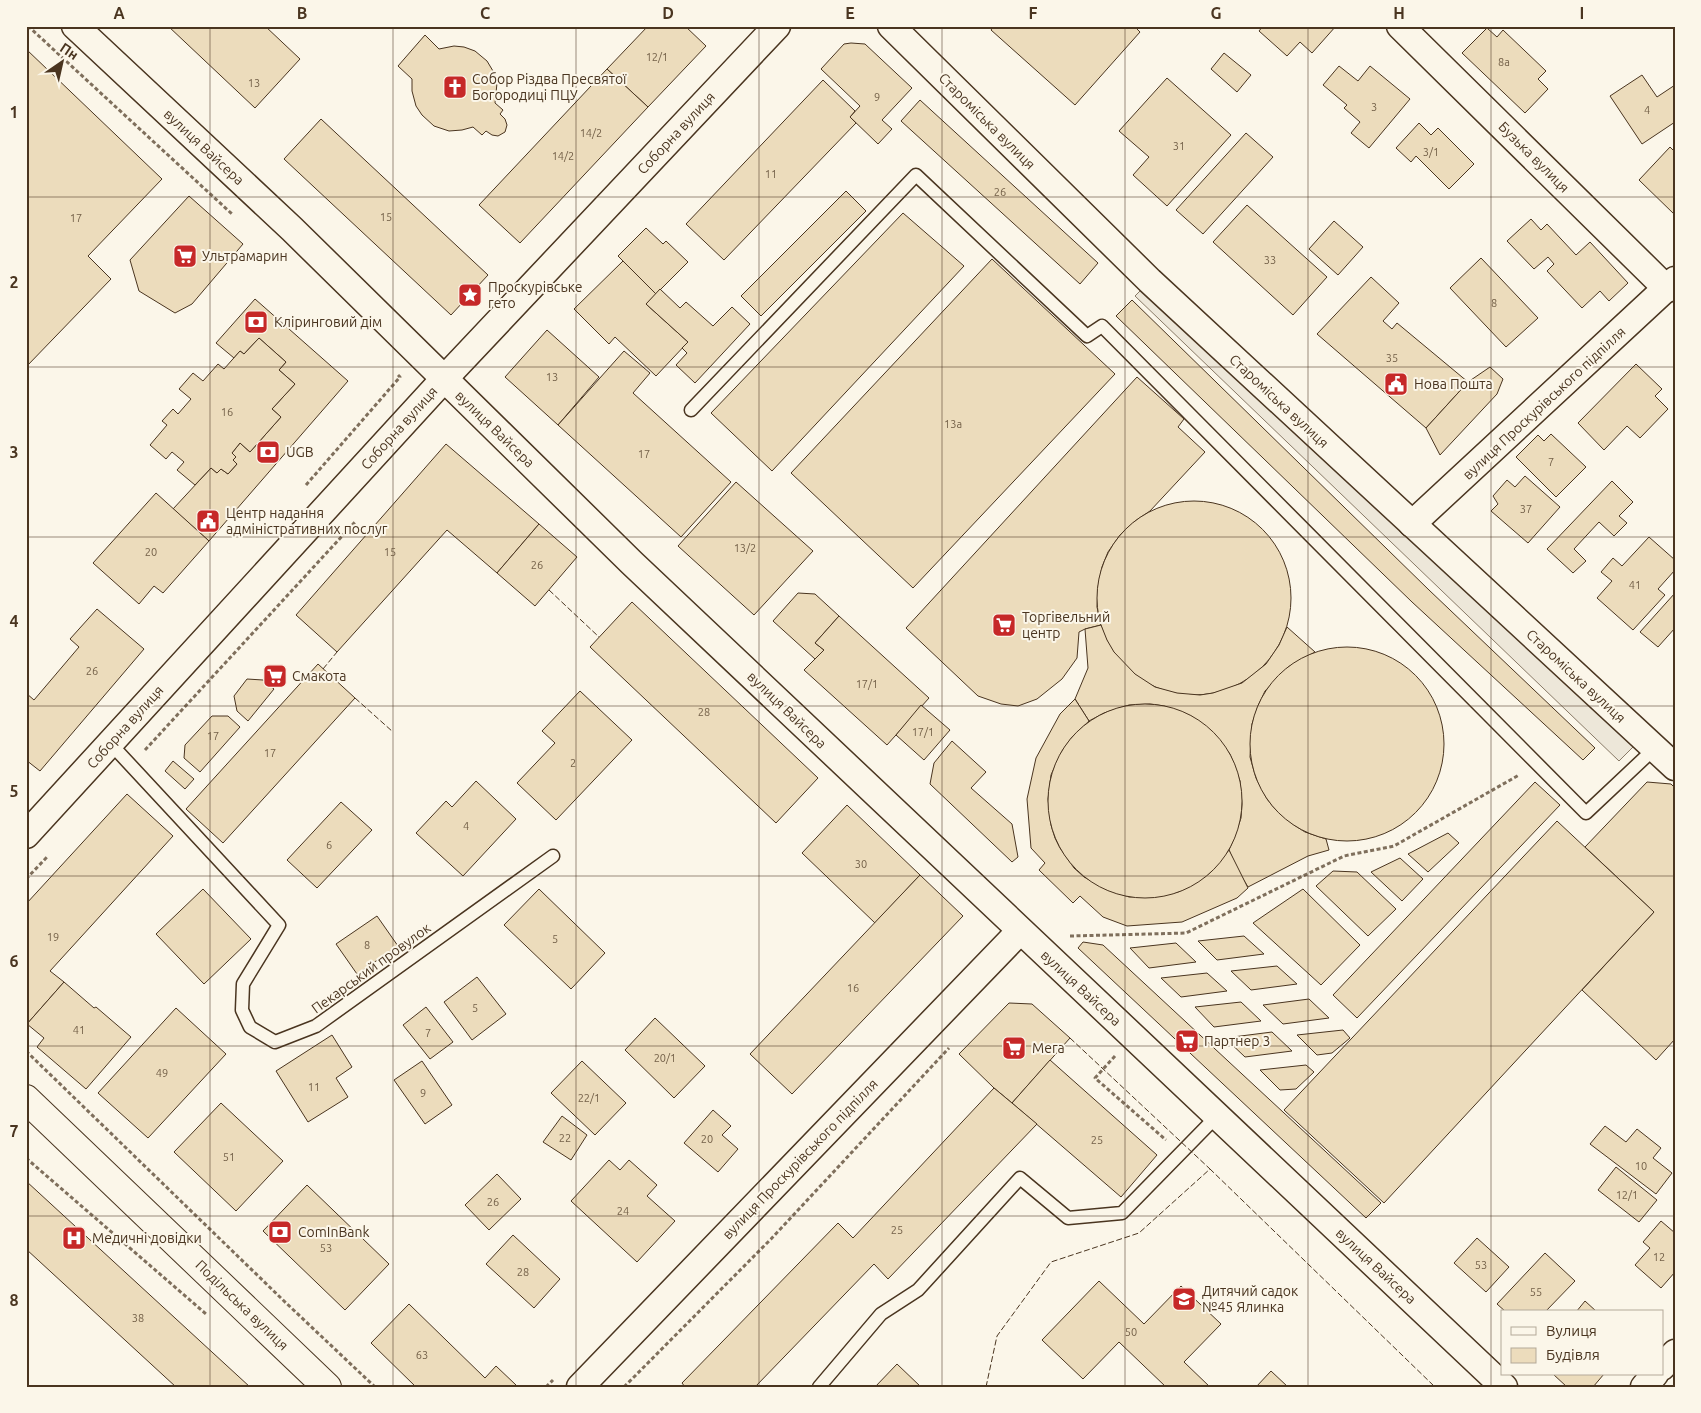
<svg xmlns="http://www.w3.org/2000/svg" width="1701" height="1413" viewBox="0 0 1701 1413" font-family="Ubuntu,sans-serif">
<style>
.parking{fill:#ede7d9;stroke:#887966}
.building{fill:#ecdcbc;stroke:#4a3520}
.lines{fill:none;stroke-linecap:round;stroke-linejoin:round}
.service-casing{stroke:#4a3520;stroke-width:15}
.minor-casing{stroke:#4a3520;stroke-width:29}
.tertiary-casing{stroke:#4a3520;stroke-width:30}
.path{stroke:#7f6f5c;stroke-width:3;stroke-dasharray:4 2.5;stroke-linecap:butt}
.service{stroke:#fbf6e9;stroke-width:12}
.minor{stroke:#fbf6e9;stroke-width:26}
.tertiary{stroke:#fbf6e9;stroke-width:28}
.fence{stroke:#4a3520;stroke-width:1;stroke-dasharray:6 2.5;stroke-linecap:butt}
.grid{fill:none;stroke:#4a3520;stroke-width:1;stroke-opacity:0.55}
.labels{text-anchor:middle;stroke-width:4;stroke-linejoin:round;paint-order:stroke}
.number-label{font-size:11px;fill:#725f47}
.poi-label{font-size:14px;fill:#4a3520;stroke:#fbf6e9;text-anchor:start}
.street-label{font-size:14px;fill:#4a3520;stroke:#fbf6e9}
.neatline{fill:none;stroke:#4a3520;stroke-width:2}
.grid-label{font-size:16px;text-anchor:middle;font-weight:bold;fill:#4a3520}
</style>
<rect width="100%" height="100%" fill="#fbf6e9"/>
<path class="parking" d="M1150,281L1642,738L1619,761L1135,296Z"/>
<g class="building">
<path d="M168,26H265L300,59L255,108Z"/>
<path d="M648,26H685L706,46L648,107L607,69Z"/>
<path d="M994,26H1134L1140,32L1075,105L991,30Z"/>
<path d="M1263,26H1336L1312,53L1300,42L1287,56L1259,31Z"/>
<path d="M1487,28L1497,37L1503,30L1546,71L1538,79L1548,89L1525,113L1462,53Z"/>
<path d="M425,35L439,49L454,46L464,47L475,51L487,61L493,71L497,83L495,103L503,110L500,114L505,119L507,125L505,132L498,136L492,135L486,131L482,135L473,127L462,130L449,131L434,126L422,115L416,106L412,91V79L398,66Z"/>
<path d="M851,43L865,44L912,88L882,120L892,129L878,144L850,117L860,106L821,69L844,44Z"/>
<path d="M26,49L162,179L88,256L111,279L26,367Z"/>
<path d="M1224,53L1251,75L1237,92L1211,69Z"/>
<path d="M1339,66L1358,81L1370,66L1410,99L1369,148L1351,133L1360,122L1344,108L1347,105L1323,85Z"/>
<path d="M607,69L648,107L520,243L479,205Z"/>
<path d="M1642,75L1657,97L1675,85V122L1642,144L1610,96Z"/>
<path d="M1167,78L1231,135L1167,206L1133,175L1149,157L1119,131Z"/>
<path d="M823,80L855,111L850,117L856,123L724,260L686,224Z"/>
<path d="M920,100L1098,263L1080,284L901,121Z"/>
<path d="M321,119L488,275L451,315L284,159Z"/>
<path d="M1419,123L1431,135L1438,128L1474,164L1449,189L1416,156L1411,162L1396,148Z"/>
<path d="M1246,133L1273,157L1203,234L1176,210Z"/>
<path d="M1670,147L1675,152V215L1639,180Z"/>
<path d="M846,191L866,211L761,316L741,296Z"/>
<path d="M189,196L243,244L192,304L175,313L139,291L130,260Z"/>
<path d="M1247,205L1327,277L1293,315L1213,242Z"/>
<path d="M903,213L964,266L772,471L711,413Z"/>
<path d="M1531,219L1541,230L1547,224L1576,255L1590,242L1628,283L1609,301L1600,291L1582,308L1547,271L1554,264L1548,257L1534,269L1507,241Z"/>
<path d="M1334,221L1363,247L1338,275L1309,249Z"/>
<path d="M646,228L663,244L666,241L688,262L656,294L618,256Z"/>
<path d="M1481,258L1538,318L1506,347L1450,288Z"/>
<path d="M992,259L1115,374L913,588L791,473Z"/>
<path d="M623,261L656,294L646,304L688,342L656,376L615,337L609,344L574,309Z"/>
<path d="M1371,277L1399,303L1383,321L1392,329L1397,323L1468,382L1426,428L1317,334Z"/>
<path d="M660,289L680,308L686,302L713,326L732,307L750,324L695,383L676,365L687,353L682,348L688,342L646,304Z"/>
<path d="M255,299L348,381L209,541L173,509L211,468L217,473L221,469L228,474L237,464L233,460L236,457L232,453L240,443L250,452L281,417L272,409L295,384L279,370L286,362L259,338L244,354L240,351L234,358L216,343Z"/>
<path d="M1132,300L1429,590L1595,748L1583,760L1412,602L1116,316Z"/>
<path d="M547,330L599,377L558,425L505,377Z"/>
<path d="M259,338L286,362L279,370L295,384L272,409L281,417L250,452L240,443L232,453L236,457L233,460L237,464L228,474L221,469L217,473L211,468L195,485L177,470L184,462L172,452L166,459L150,445L167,425L162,421L173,409L178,414L191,399L179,389L193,373L203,381L218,364L224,369L240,351L244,354Z"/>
<path d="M624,351L650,373L633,393L731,482L681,537L558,425Z"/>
<path d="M1636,364L1662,389L1655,396L1668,409L1640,438L1627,426L1604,450L1578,423Z"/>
<path d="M1490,367L1503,379L1497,394L1440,455L1426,428L1468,382Z"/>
<path d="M1137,377L1184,419L1178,427L1205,452L1150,511L1135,521L1120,535L1108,552L1102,567L1098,587L1097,607L1101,625L1085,629L1079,632L1077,658L1062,679L1037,699L1018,706L1001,704L978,696L906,628Z"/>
<path d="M1551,434L1586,467L1556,497L1516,457L1538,435L1544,441Z"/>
<path d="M446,444L539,524L497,573L447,530L337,652L296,615Z"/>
<path d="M1525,476L1560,507L1528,543L1491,511L1498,504L1493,496L1507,480L1515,487Z"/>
<path d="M1612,481L1633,502L1619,516L1627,523L1614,536L1599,522L1574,549L1586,561L1573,573L1547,549Z"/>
<path d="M736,482L813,551L754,615L678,546Z"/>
<path d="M156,493L209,541L163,593L154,586L139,604L93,563Z"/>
<circle cx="1194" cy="598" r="97"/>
<path d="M539,524L577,557L535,606L497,573Z"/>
<path d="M1649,537L1675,560V570L1658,589L1665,595L1633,630L1597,598L1612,581L1601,572L1613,558L1622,566Z"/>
<path d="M798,593L815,594L839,616L815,643L824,650L815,659L773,621Z"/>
<path d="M1675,593V628L1658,647L1640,632Z"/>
<path d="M632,602L818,778L776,823L590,647Z"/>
<path d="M97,609L144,649L40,771L26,760V693L34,700L79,647L70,639Z"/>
<path d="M839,616L929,698L887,745L804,670L824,650L815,643Z"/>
<path d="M1101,625L1107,640L1114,652L1135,674L1155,687L1177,693L1200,695L1213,693L1242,683L1266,664L1279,645L1287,627L1315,652L1288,667L1265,691L1258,706L1252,724L1250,757L1256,778L1267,799L1275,809L1294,825L1305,832L1326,839L1329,850L1308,856L1248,887L1237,869L1229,850L1234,838L1241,818L1242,804L1240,781L1230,754L1211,731L1191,716L1164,706L1150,704L1129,705L1116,709L1104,713L1089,721L1075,699L1088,668L1085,629Z"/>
<circle cx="1347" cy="744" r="97"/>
<path d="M318,664L355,698L223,843L186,809Z"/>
<path d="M275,666L286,675L275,688L265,678Z"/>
<path d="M247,679L263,680L274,689L248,721L237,711L234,696Z"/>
<path d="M580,691L632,740L556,820L517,783L555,743L542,731Z"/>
<path d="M1075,699L1089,721L1072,737L1062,751L1051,775L1048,799L1051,825L1055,838L1060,848L1074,868L1084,877L1106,889L1129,897H1155L1178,892L1197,882L1211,872L1229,850L1248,888L1237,898L1182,922L1127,926L1103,917L1080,896L1073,903L1039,870L1045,863L1031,848L1027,799L1036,758L1060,714Z"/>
<circle cx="1145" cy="801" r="97"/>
<path d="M921,705L950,730L924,760L896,735Z"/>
<path d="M212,716H228L240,727L200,772L184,758L185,745Z"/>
<path d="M952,741L986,772L971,788L1012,824L1018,857L1012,862L930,784L934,763Z"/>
<path d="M173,761L194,779L185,789L165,771Z"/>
<path d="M476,781L516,819L463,876L416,833L446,801L452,807Z"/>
<path d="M1535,782L1560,805L1357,1018L1333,995Z"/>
<path d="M1647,782L1671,784L1675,788V1039L1656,1060L1582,990L1654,912L1585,847Z"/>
<path d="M127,794L173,836L50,971L64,982L27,1024L26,904Z"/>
<path d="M341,802L372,830L317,888L287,860Z"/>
<path d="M847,805L920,875L875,923L802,853Z"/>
<path d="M1557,821L1654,912L1384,1203L1284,1110Z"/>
<path d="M1448,833L1459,843L1428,872L1408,854Z"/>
<path d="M1400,858L1423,879L1402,901L1371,872Z"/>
<path d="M1333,871L1357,872L1396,909L1368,936L1316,886Z"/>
<path d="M920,875L963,916L792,1094L750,1054Z"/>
<path d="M203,889L251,939L204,984L156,934Z"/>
<path d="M539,889L605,953L571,989L504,925Z"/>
<path d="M1303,889L1360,945L1321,985L1253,923Z"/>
<path d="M377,916L398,946L357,974L336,944Z"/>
<path d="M1244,936L1264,954L1217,960L1198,941Z"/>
<path d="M1083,942L1103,945L1381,1203L1366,1218L1078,948Z"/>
<path d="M1176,943L1196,962L1149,968L1130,948Z"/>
<path d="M1277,966L1297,984L1251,990L1231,971Z"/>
<path d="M1207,973L1227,991L1181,997L1161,978Z"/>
<path d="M477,977L506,1014L472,1040L444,1002Z"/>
<path d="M64,982L94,1008L96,1007L131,1037L86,1089L37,1047L44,1038L27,1024Z"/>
<path d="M1309,999L1329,1018L1283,1024L1263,1005Z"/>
<path d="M1241,1002L1261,1021L1214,1027L1195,1007Z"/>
<path d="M1009,1003L1032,1004L1070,1038L1012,1103L994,1088L959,1054Z"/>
<path d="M426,1007L453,1042L430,1059L403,1025Z"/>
<path d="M176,1008L226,1054L148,1138L98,1093Z"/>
<path d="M655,1018L705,1066L674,1098L625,1050Z"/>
<path d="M1343,1030L1350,1038L1332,1053L1317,1055L1297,1035Z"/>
<path d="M1272,1032L1292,1051L1245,1057L1225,1038Z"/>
<path d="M332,1035L352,1067L336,1078L348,1097L308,1122L276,1071Z"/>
<path d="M1050,1060L1157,1155L1121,1197L1012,1103Z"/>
<path d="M422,1061L452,1105L425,1124L394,1080Z"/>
<path d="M582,1061L626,1103L595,1135L551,1093Z"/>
<path d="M1306,1065L1314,1072L1296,1089L1280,1090L1260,1070Z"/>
<path d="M994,1088L1037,1124L888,1279L874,1264L755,1387H685L682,1383L838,1223L853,1238Z"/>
<path d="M221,1103L283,1161L236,1211L174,1152Z"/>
<path d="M713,1110L731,1126L722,1135L738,1149L718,1172L684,1143Z"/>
<path d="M562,1116L587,1135L571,1160L543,1142Z"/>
<path d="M1605,1126L1626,1142L1637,1129L1661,1148L1653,1158L1672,1173L1656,1194L1590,1144Z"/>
<path d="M609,1160L620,1170L629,1160L657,1185L647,1196L675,1221L637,1262L571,1201Z"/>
<path d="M1616,1167L1657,1200L1639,1222L1598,1190Z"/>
<path d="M497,1174L521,1199L489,1230L465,1205Z"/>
<path d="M26,1181L250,1387H176L26,1249Z"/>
<path d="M307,1185L389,1264L345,1310L263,1231Z"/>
<path d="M1661,1221L1675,1233V1272L1661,1288L1635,1265L1650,1248L1643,1242Z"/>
<path d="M513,1235L560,1279L534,1308L486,1264Z"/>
<path d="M1477,1238L1509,1267L1486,1292L1454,1263Z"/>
<path d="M1545,1253L1575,1281L1545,1312H1506L1497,1304Z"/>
<path d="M1099,1281L1144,1324L1181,1286L1221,1324L1184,1362L1210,1387H1166L1119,1342L1083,1379L1042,1340Z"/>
<path d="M1585,1301L1597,1312H1576Z"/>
<path d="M409,1304L485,1378L496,1366L516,1385L514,1387H416L371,1343Z"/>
<path d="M897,1364L921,1387H875Z"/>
<path d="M1271,1371L1288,1387H1256Z"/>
<path d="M1553,1374H1604L1593,1387H1567Z"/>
</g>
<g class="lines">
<g class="service-casing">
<g id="service">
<path d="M691,410L916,175L1087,336L1102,326L1586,813L1654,749"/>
<path d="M110,743L279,925L243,984L242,1010L250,1027L275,1042L316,1026L553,856"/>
<path d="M819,1387L881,1314L918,1290L1020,1178L1068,1218L1122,1213L1217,1116"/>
</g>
</g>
<g class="minor-casing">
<g id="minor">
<path d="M75,26L292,229L632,563L1504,1387"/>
<path d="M891,26L1150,281L1675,767"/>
<path d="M1400,26L1667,289"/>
<path d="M1412,524L1675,280"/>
<path d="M26,835L444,379L777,26"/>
<path d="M1662,1367L1675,1353"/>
<path d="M580,1387L1020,931"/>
<path d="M1644,1387L1655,1374"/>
</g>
</g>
<g class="tertiary-casing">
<path id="tertiary" d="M26,1099L327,1387"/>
</g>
<g class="path">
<path d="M28,26L232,214"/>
<path d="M306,485L400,377L398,375"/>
<path d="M145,750L356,521"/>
<path d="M26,879L48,856"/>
<path d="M1070,936L1186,933L1344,856L1394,846L1519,775"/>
<path d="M26,1051L284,1301L375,1387"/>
<path d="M1115,1056L1095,1078L1166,1140"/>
<path d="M26,1158L206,1314"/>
<path d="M546,1387L553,1380"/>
<path d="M624,1387L771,1239L949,1048"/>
</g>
<use href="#service" class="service"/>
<use href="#minor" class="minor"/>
<use href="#tertiary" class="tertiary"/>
<g class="fence">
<path d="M549,590L599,637"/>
<path d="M323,669L337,652"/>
<path d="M355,698L393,732"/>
<path d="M1070,1038L1210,1169"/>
<path d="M986,1387L997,1336L1051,1262L1139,1233L1210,1169L1435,1387"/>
</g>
</g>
<path class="grid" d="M210,26V1387M393,26V1387M576,26V1387M759,26V1387M942,26V1387M1125,26V1387M1308,26V1387M1491,26V1387M26,197H1675M26,367H1675M26,537H1675M26,706H1675M26,876H1675M26,1046H1675M26,1216H1675"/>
<defs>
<g id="church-square" transform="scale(1.25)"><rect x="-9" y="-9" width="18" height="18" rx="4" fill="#c62828" stroke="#fbf6e9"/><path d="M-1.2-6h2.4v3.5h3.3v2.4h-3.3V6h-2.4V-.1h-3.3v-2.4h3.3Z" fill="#fff"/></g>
<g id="supermarket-square" transform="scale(1.25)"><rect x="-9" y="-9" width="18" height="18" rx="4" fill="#c62828" stroke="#fbf6e9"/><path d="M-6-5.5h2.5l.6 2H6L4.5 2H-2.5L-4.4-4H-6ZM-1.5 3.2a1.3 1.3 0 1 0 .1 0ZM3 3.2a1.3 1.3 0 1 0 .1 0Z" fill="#fff"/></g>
<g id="sight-square" transform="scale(1.25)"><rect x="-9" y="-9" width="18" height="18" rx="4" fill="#c62828" stroke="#fbf6e9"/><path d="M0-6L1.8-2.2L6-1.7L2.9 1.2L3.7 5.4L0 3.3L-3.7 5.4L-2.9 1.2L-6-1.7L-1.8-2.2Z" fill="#fff"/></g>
<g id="bank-square" transform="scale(1.25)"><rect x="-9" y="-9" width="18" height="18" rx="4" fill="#c62828" stroke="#fbf6e9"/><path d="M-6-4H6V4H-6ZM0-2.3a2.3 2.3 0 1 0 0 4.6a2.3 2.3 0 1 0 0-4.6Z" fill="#fff"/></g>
<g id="civic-square" transform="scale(1.25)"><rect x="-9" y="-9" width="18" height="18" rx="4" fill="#c62828" stroke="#fbf6e9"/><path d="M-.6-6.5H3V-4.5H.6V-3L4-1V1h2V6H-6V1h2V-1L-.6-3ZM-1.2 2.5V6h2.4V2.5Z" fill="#fff"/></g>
<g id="hospital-square" transform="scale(1.25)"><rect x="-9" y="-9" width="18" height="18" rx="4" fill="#c62828" stroke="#fbf6e9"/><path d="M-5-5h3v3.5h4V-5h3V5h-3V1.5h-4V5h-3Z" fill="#fff"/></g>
<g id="school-square" transform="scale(1.25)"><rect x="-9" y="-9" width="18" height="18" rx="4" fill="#c62828" stroke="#fbf6e9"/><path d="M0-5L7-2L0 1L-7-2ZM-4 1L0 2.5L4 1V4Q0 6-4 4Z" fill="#fff"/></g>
</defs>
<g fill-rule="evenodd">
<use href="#church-square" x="455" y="87"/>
<use href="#supermarket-square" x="185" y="256"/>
<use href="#sight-square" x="470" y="295"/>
<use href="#bank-square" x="256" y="322"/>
<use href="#civic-square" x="1396" y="384"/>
<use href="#bank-square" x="268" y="452"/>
<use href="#civic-square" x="208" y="521"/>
<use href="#supermarket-square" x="1004" y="625"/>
<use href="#supermarket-square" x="275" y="676"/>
<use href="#supermarket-square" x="1187" y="1041"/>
<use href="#supermarket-square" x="1014" y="1048"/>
<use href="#bank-square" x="280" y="1232"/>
<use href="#hospital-square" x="74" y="1238"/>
<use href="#school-square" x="1184" y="1299"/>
</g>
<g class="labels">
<g class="number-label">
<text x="657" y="61">12/1</text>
<text x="1504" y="66">8а</text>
<text x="254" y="87">13</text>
<text x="877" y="101">9</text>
<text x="1374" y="111">3</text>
<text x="1647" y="114">4</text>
<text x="591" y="137">14/2</text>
<text x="1179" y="150">31</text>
<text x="1431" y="156">3/1</text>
<text x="563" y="160">14/2</text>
<text x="771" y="178">11</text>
<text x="1000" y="196">26</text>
<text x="386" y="221">15</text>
<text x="76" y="222">17</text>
<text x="1270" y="264">33</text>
<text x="1494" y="307">8</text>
<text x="1392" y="362">35</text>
<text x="552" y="381">13</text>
<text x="227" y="416">16</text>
<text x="953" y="428">13а</text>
<text x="644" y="458">17</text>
<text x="1551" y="466">7</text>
<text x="1526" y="513">37</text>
<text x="745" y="552">13/2</text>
<text x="151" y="556">20</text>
<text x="390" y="556">15</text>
<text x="537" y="569">26</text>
<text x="1635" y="589">41</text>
<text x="92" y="675">26</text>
<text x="867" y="688">17/1</text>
<text x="704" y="716">28</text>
<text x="923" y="736">17/1</text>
<text x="213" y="740">17</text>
<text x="270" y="757">17</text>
<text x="573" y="767">2</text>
<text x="466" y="830">4</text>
<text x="329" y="849">6</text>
<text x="861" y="868">30</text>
<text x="53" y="941">19</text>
<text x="555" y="943">5</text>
<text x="367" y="949">8</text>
<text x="853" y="992">16</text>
<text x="475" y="1012">5</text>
<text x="79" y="1034">41</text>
<text x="428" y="1037">7</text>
<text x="665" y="1062">20/1</text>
<text x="162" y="1077">49</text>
<text x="314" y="1091">11</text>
<text x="423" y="1097">9</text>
<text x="589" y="1102">22/1</text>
<text x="565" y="1142">22</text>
<text x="707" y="1143">20</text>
<text x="1097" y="1144">25</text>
<text x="229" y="1161">51</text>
<text x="1641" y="1170">10</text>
<text x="1627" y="1199">12/1</text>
<text x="493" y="1206">26</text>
<text x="623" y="1215">24</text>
<text x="897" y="1234">25</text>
<text x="326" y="1252">53</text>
<text x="1659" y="1261">12</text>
<text x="1481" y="1269">53</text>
<text x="523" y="1276">28</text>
<text x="1536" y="1296">55</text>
<text x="138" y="1322">38</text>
<text x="1131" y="1336">50</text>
<text x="422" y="1359">63</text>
</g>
<g class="poi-label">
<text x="472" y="84">Собор Різдва Пресвятої<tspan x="472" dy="16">Богородиці ПЦУ</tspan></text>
<text x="202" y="261">Ультрамарин</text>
<text x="488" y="292">Проскурівське<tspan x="488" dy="16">гето</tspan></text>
<text x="274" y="327">Кліринговий дім</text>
<text x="1414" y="389">Нова Пошта</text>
<text x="286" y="457">UGB</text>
<text x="226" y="518">Центр надання<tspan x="226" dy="16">адміністративних послуг</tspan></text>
<text x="1022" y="622">Торгівельний<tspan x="1022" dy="16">центр</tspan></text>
<text x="292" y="681">Смакота</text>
<text x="1204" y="1046">Партнер 3</text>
<text x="1032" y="1053">Мега</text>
<text x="298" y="1237">ComInBank</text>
<text x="92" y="1243">Медичні довідки</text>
<text x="1202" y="1296">Дитячий садок<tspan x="1202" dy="16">№45 Ялинка</tspan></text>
</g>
<g class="street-label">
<text transform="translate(987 121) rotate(45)" y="5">Староміська вулиця</text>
<text transform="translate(676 133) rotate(-47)" y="5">Соборна вулиця</text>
<text transform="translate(204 147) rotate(43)" y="5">вулиця Вайсера</text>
<text transform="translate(1534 157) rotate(45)" y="5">Бузька вулиця</text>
<text transform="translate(1279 401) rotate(43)" y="5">Староміська вулиця</text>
<text transform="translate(1544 403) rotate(-43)" y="5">вулиця Проскурівського підпілля</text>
<text transform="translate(399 428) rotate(-48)" y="5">Соборна вулиця</text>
<text transform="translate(495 429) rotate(44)" y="5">вулиця Вайсера</text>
<text transform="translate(1576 676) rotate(43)" y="5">Староміська вулиця</text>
<text transform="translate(787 710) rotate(44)" y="5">вулиця Вайсера</text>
<text transform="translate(125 727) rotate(-48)" y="5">Соборна вулиця</text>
<text transform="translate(371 968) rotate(-36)" y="5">Пекарський провулок</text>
<text transform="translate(1081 988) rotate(43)" y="5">вулиця Вайсера</text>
<text transform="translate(800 1159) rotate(-46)" y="5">вулиця Проскурівського підпілля</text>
<text transform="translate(1376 1266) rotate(43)" y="5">вулиця Вайсера</text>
<text transform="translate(242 1305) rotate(44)" y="5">Подільська вулиця</text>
</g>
</g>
<rect width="1701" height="1413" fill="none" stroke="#fbf6e9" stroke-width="55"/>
<rect x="1501" y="1310" width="162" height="65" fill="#fbf6e9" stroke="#b4a999"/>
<rect x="1511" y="1327" width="25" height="8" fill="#fbf6e9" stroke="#b4a999"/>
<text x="1546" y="1336" font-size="15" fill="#4a3520">Вулиця</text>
<rect x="1511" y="1348" width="25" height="15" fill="#ecdcbc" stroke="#b4a999"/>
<text x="1546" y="1360" font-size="15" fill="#4a3520">Будівля</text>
<g transform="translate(62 62) rotate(34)" stroke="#fbf6e9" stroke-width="4" paint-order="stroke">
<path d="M0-4L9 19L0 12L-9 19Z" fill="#4a3520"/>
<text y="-8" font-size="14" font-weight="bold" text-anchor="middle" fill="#4a3520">Пн</text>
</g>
<rect x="28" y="28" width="1646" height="1358" class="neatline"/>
<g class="grid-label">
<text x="119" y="19">A</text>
<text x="302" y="19">B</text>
<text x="485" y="19">C</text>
<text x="668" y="19">D</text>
<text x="850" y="19">E</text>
<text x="1033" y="19">F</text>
<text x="1216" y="19">G</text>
<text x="1399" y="19">H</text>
<text x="1582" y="19">I</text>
<text x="14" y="118">1</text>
<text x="14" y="288">2</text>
<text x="14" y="458">3</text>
<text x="14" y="627">4</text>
<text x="14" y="797">5</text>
<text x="14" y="967">6</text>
<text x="14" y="1137">7</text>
<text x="14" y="1306">8</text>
</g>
</svg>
